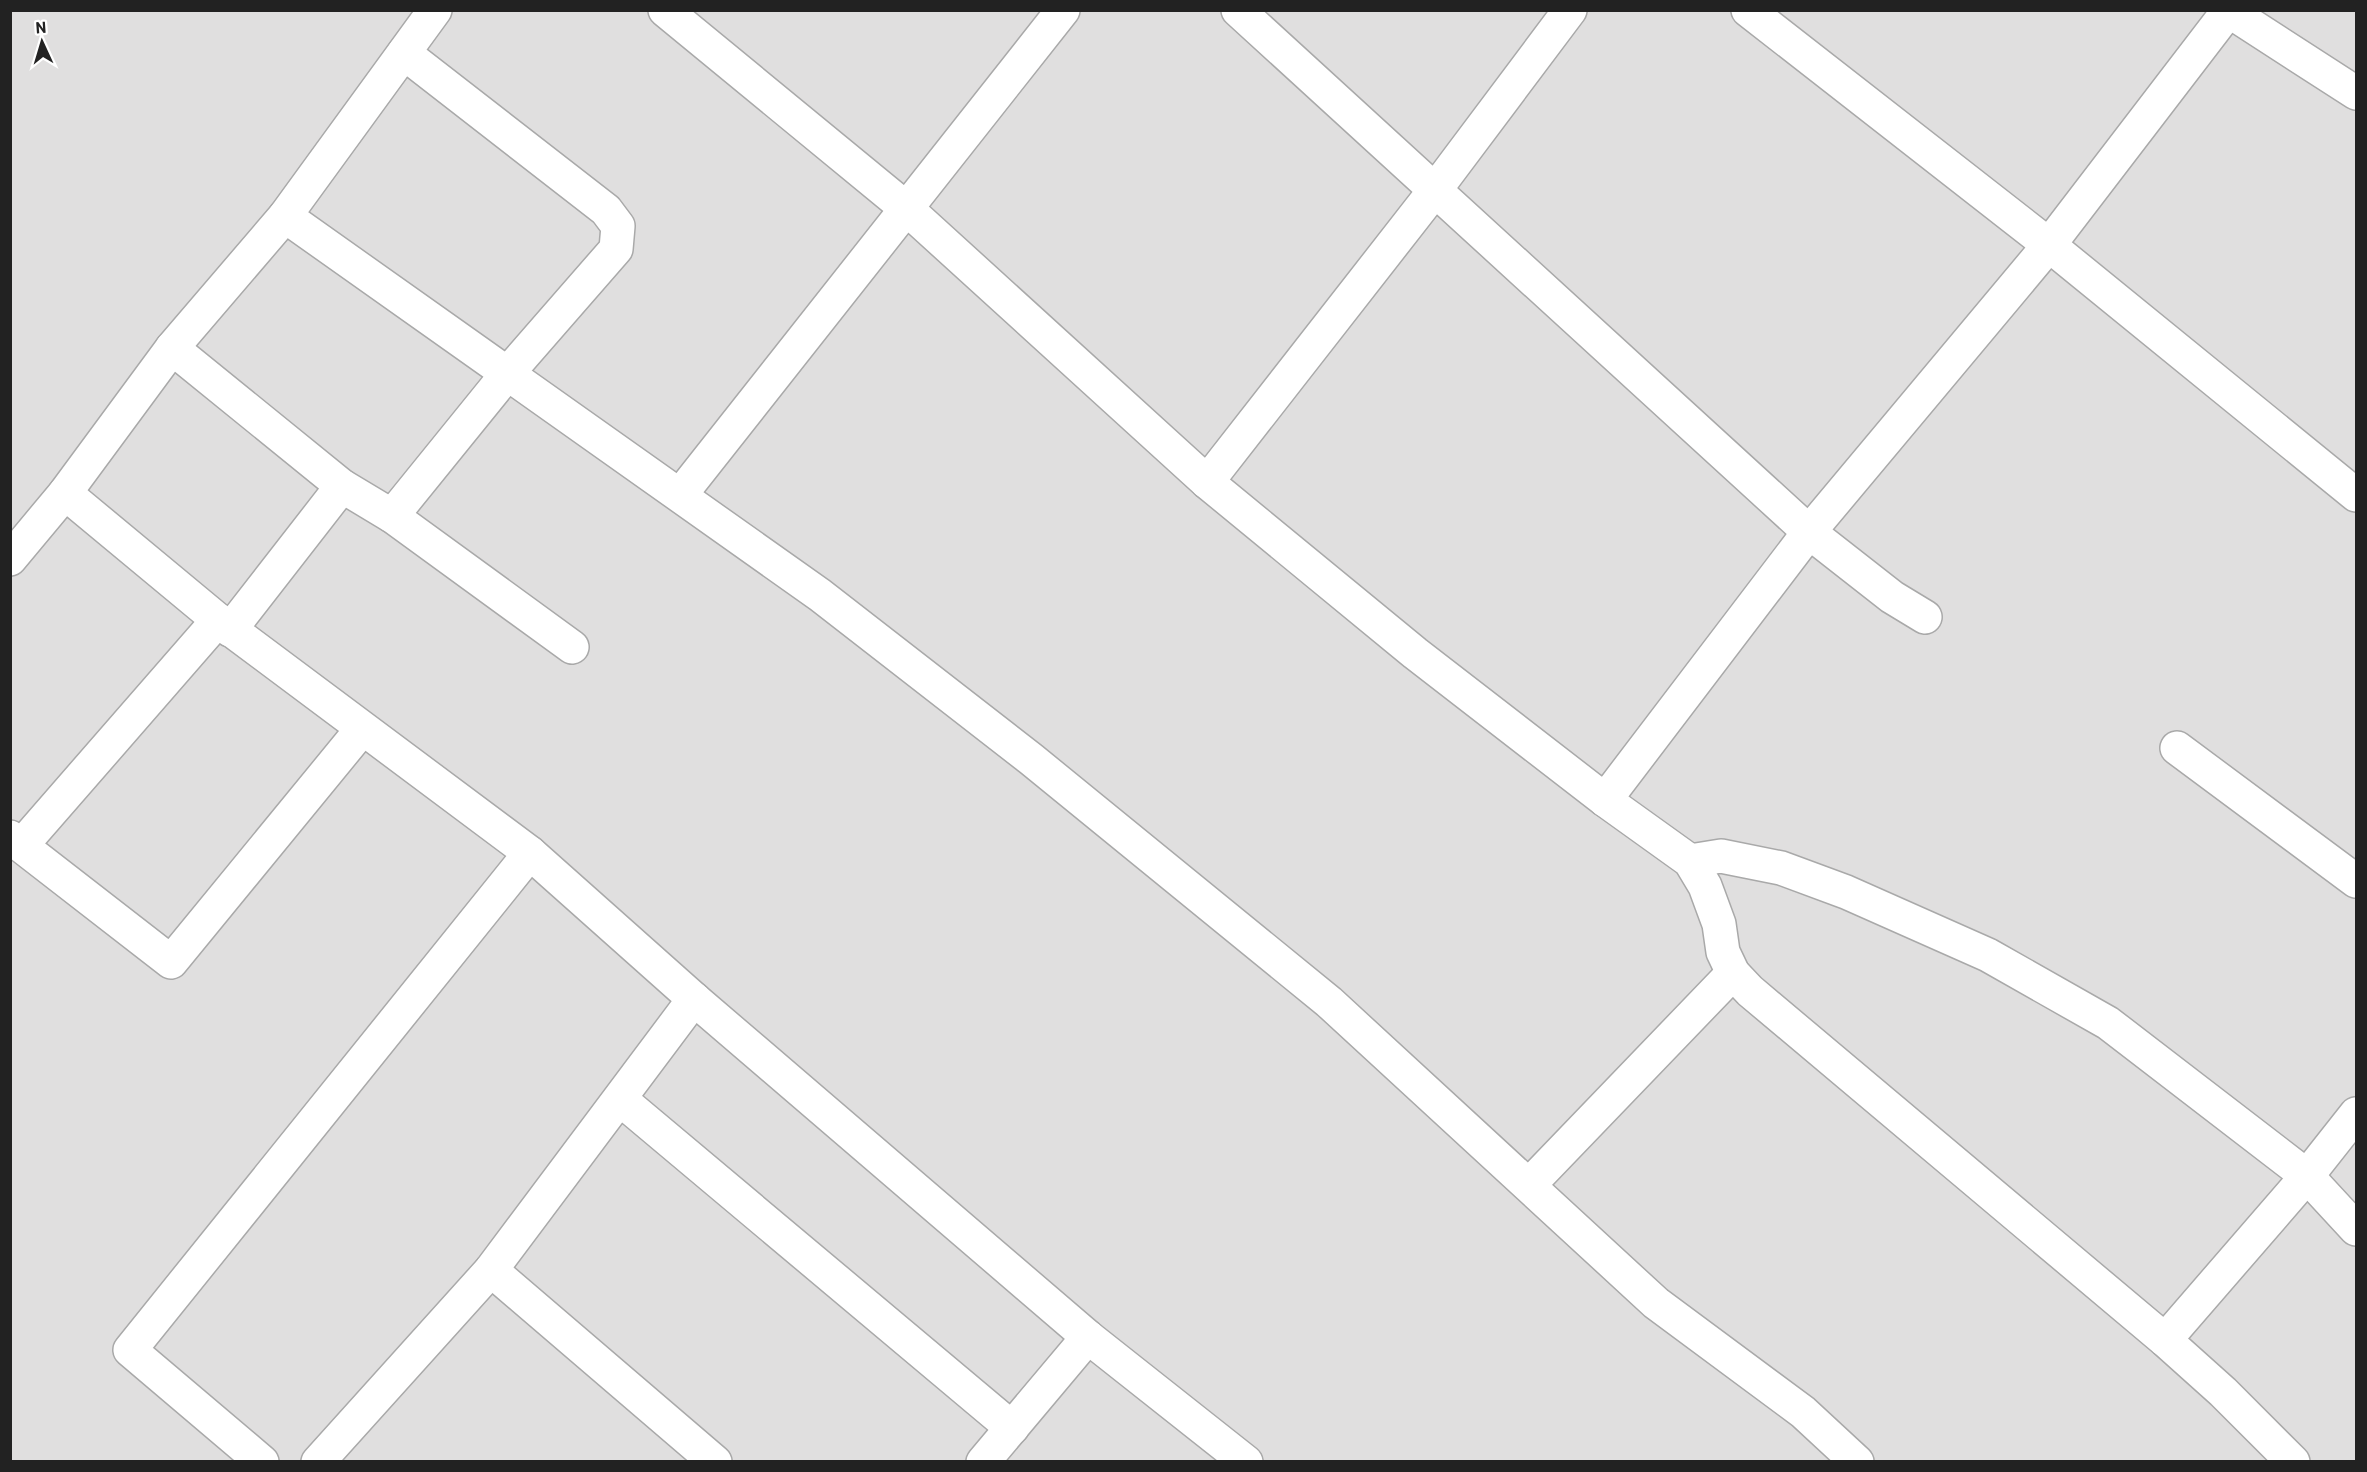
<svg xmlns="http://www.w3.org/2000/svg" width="2367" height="1472" viewBox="0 0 2367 1472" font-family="Barlow,sans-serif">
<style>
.residential{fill:#e0dfdf}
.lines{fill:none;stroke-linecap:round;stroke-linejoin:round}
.street-casing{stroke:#a9a9a9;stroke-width:36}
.street{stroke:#fff;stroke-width:33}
</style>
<rect width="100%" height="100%" fill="#f2efe9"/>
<rect class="residential" x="11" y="11" width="2345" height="1450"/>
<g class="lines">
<g class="street-casing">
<g id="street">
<path d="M665,10L907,209L1207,482L1415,653L1605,800L1690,861L1705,886L1719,924L1723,952L1733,973L1750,991L2165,1340L2223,1392L2293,1462"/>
<path d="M1238,10L1809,532L1892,597L1925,617"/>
<path d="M1748,10L2049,245L2356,495"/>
<path d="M2229,11L2356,93"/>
<path d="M285,216L820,595L1031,759L1329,1002L1656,1303L1803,1412L1857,1462"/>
<path d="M172,348L342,486L392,516L572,647"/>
<path d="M1207,482L1435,190L1570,10"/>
<path d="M65,493L218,620L530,853L694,999L1088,1337L1246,1462"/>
<path d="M681,494L1063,10"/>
<path d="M392,516L507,374L616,249L618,226L606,210L404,53"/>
<path d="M10,559L65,493L172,348L285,216L435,10"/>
<path d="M230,630L342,486"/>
<path d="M2177,748L2356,881"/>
<path d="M1605,800L1809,532L2049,245L2229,10"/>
<path d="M10,837L171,962L362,729"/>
<path d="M22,845L218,620"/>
<path d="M1690,861L1721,856L1781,868L1846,892L1988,955L2108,1023L2307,1176L2356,1229"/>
<path d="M620,1099L1012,1428"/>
<path d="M1529,1185L1733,973"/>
<path d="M491,1270L715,1462"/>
<path d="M2165,1340L2307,1176L2356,1114"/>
<path d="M262,1462L130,1350L530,853"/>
<path d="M318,1462L491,1270L694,999"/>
<path d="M983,1462L1088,1337"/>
</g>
</g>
<use href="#street" class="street"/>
</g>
<rect width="2367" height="1472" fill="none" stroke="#222222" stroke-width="24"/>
<g transform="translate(42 42) rotate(356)" stroke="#ffffff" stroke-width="4.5" paint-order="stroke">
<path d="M0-4.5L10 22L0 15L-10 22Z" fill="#222222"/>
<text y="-9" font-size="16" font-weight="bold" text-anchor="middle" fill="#222222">N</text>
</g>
</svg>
